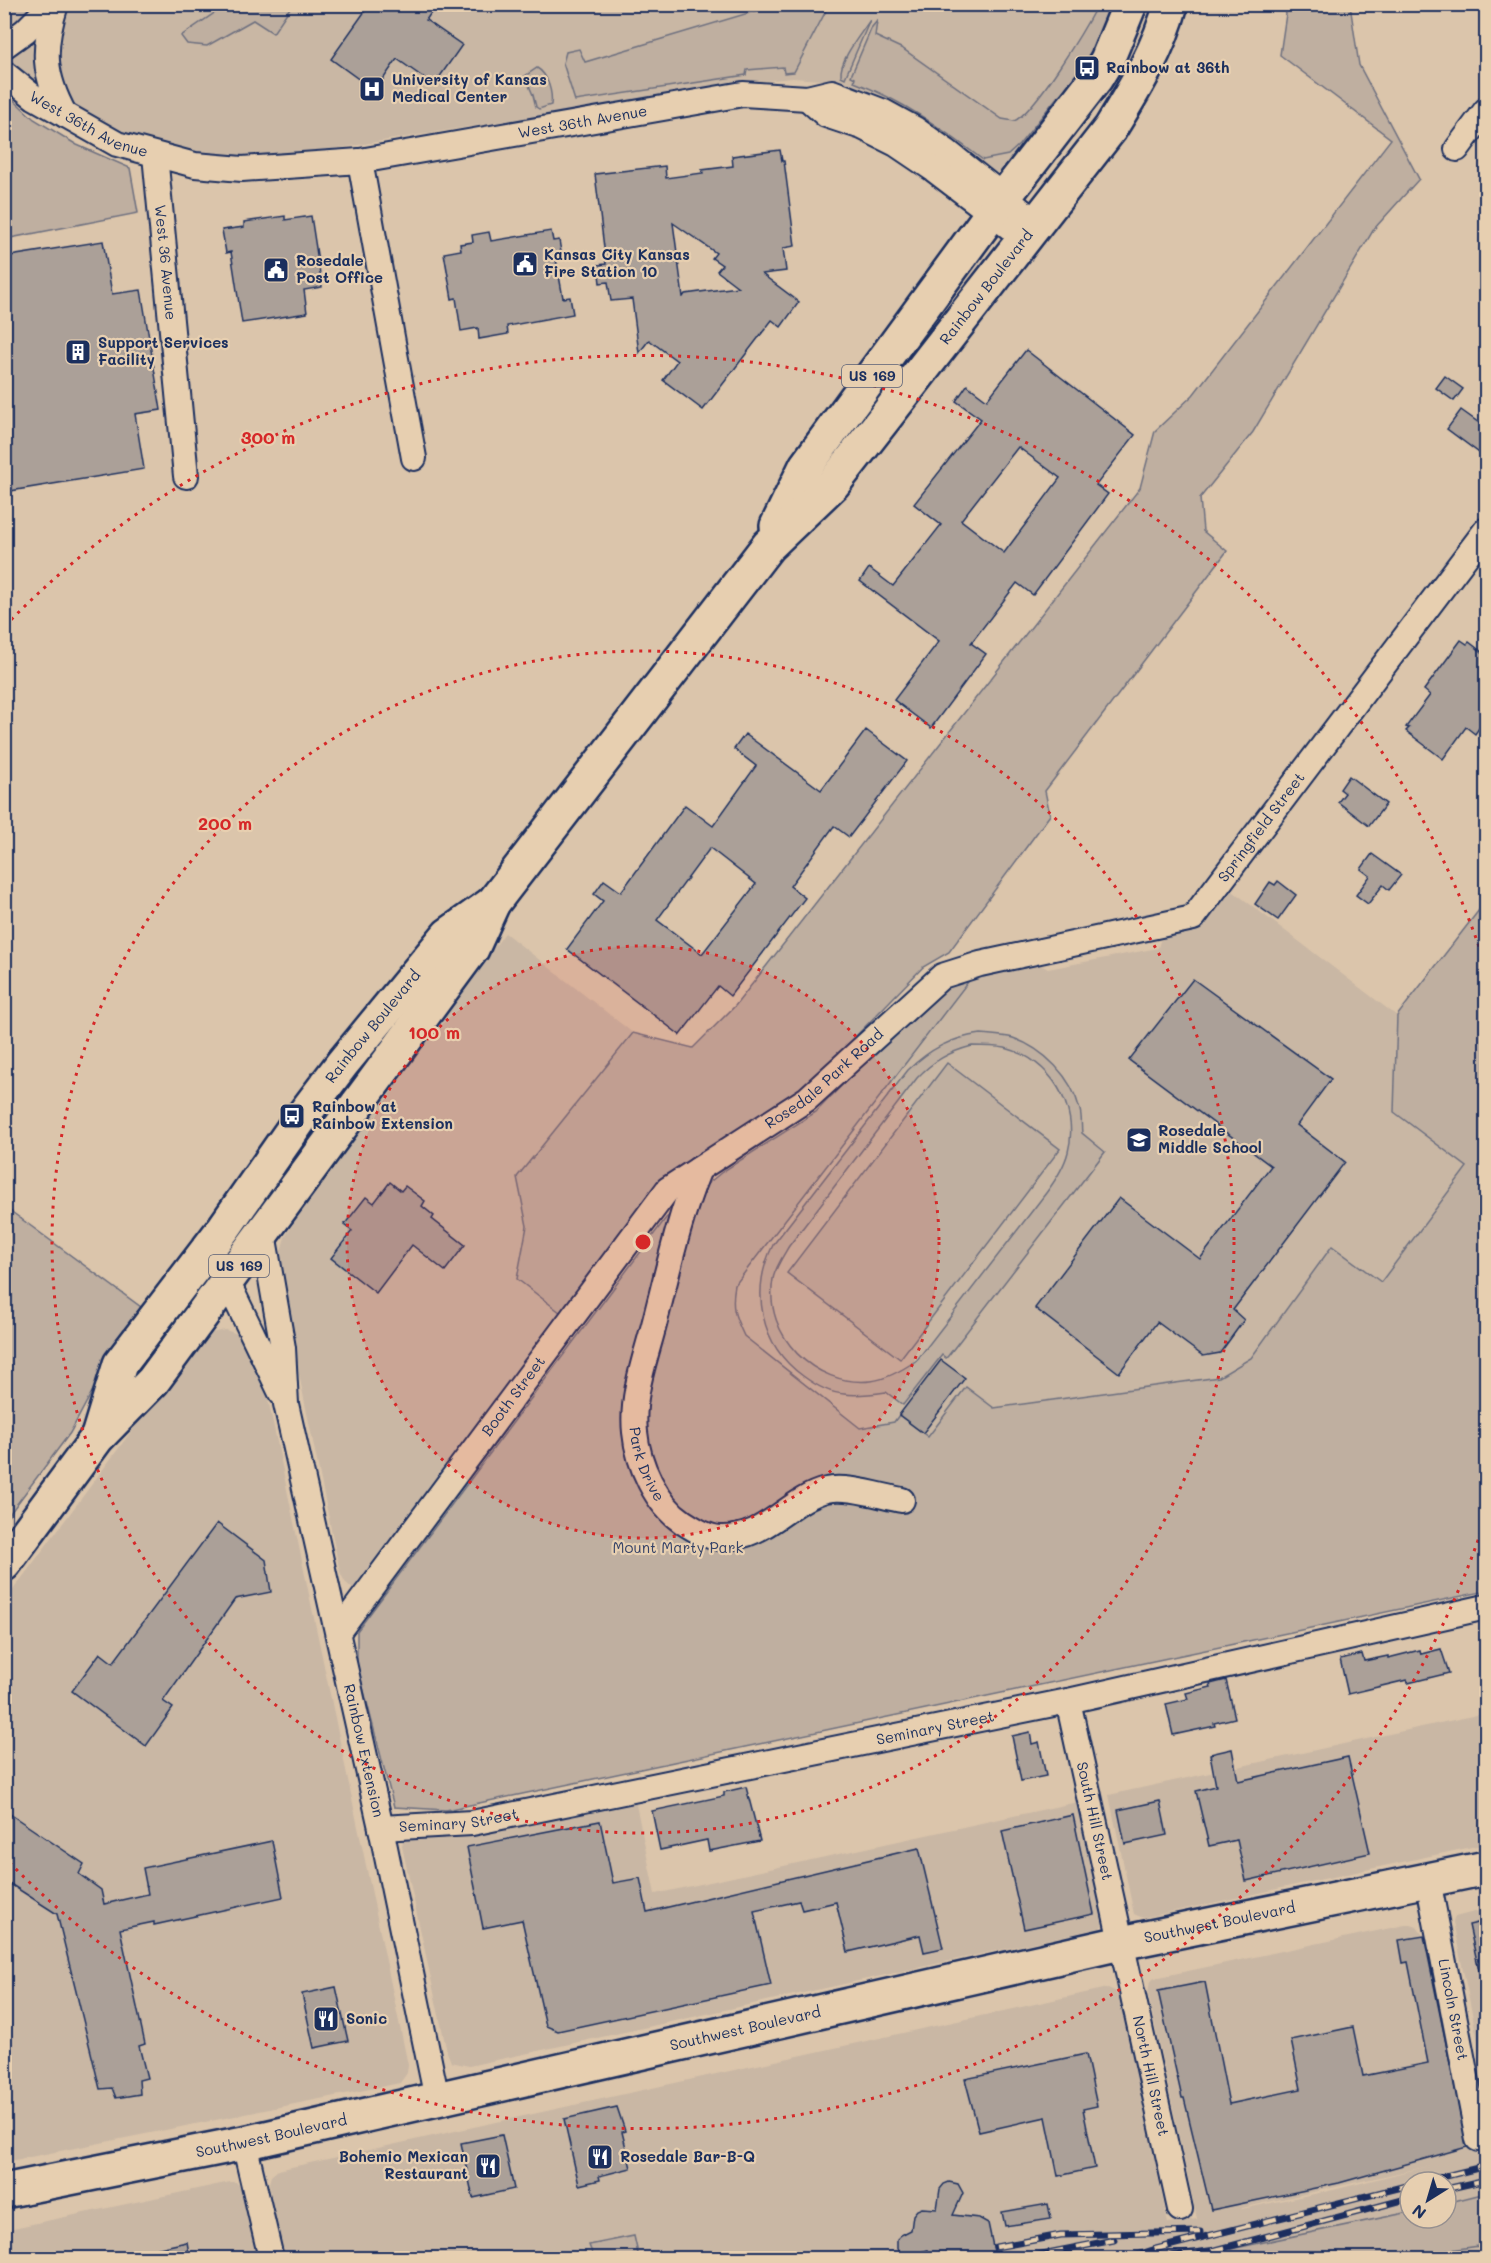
<svg xmlns="http://www.w3.org/2000/svg" width="1491" height="2263" viewBox="0 0 1491 2263" font-family="Mali,sans-serif">
<style>
.built{fill:#c9b7a4;fill-rule:evenodd}
.green{fill:#bfafa0;stroke:#6d6f7f;stroke-width:1.5;fill-rule:evenodd}
.building{fill:#aba098;stroke:#1b2f5e;stroke-width:1.5;fill-rule:evenodd}
.lines{fill:none;stroke-linecap:round;stroke-linejoin:round}
.street-casing{stroke:#1b2f5e;stroke-width:28}
.secondary-casing{stroke:#1b2f5e;stroke-width:38}
.primary-casing{stroke:#1b2f5e;stroke-width:38}
.street{stroke:#e7cfb0;stroke-width:24}
.secondary{stroke:#e7cfb0;stroke-width:33}
.primary{stroke:#e7cfb0;stroke-width:33}
.rail-casing{stroke:#1b2f5e;stroke-width:7}
.rail{stroke:#e7cfb0;stroke-width:4.5;stroke-dasharray:14;stroke-linecap:butt}
.ring{fill:none;stroke:#d62828;stroke-width:3;stroke-dasharray:3 6}
.labels{text-anchor:middle;stroke-width:4.5;stroke-linejoin:round;paint-order:stroke}
.shield{fill:#e7cfb0;stroke:#585f77;stroke-width:1.5}
.shield-label{font-size:14px;font-weight:bold;fill:#1b2f5e}
.poi-label{font-size:15px;font-weight:bold;fill:#1b2f5e;stroke:#e7cfb0;text-anchor:start}
.street-label{font-size:15px;fill:#1b2f5e;stroke:#e7cfb0}
.park-label{font-size:15px;fill:#344268;stroke:#e7cfb0}
.centre{fill:#d62828;stroke:#e7cfb0;stroke-width:3}
.ring-label{font-size:18px;text-anchor:middle;font-weight:bold;fill:#d62828;stroke:#e7cfb0;stroke-width:4.5;stroke-linejoin:round;paint-order:stroke}
</style>
<rect width="100%" height="100%" fill="#dbc5ab"/>
<filter id="ink" filterUnits="userSpaceOnUse"><feTurbulence type="fractalNoise" baseFrequency=".0167" numOctaves="2"/><feDisplacementMap in="SourceGraphic" scale="12" xChannelSelector="R" yChannelSelector="G"/><feConvolveMatrix kernelMatrix="1 2 1 2 8 2 1 2 1" color-interpolation-filters="sRGB"/></filter>
<g filter="url(#ink)">
<g class="built">
<path d="M5,5H1121L1110,33L1004,170L997,173L991,171L853,88L820,80L793,78L739,83L321,151L248,158L200,153L149,141L98,121L38,84L5,60Z"/>
<path d="M1230,889L1397,1016L1394,1112L1467,1167L1381,1283L1332,1246L1251,1358L1219,1377L994,1408L928,1437L894,1422L861,1428L744,1336L734,1316L732,1301L735,1284L968,983L961,977L1036,962L1048,969L1158,948L1160,941L1166,937L1203,929Z"/>
<path d="M505,933L633,1033L517,1177L527,1226L517,1279L565,1316L364,1586L353,1589L345,1582L340,1572L279,1278L280,1255L285,1237L300,1213L375,1106Z"/>
<path d="M225,1330L241,1335L261,1366L408,2065L407,2073L400,2083L5,2162L4,1602L198,1342L211,1333Z"/>
<path d="M1486,1713V1844L1143,1918L1134,1914L1109,1795Z"/>
<path d="M635,1800L655,1894L1082,1801L1105,1921L1100,1928L469,2066L451,2062L447,2052L402,1846L403,1841L406,1838Z"/>
<path d="M1486,1909V2080L1453,1922L1455,1917Z"/>
<path d="M1405,1925H1411L1417,1927L1422,1934L1453,2051L1477,2154L1486,2152V2193L1446,2203V2182H1410V2212L1202,2255V2258H639L634,2236L589,2246L594,2258H282L269,2183L271,2176L278,2170L1108,1988L1119,1993L1168,2223L1197,2219L1148,1994L1150,1981L1155,1978ZM1429,2166L1333,2190L1242,2209V2208Z"/>
<path d="M230,2182H236L243,2190L258,2258H5L4,2230Z"/>
<path d="M1486,2245V2258H1394L1408,2256Z"/>
</g>
<g class="green">
<path d="M226,5V4L292,5L273,33L253,20L207,46L187,44L181,36Z"/>
<path d="M775,5H829L794,72L784,73L783,67L747,70L746,75L575,101L563,63L566,52L579,49L585,62Z"/>
<path d="M1097,5H1115L1098,46L1076,81L1058,96L1019,145L1008,155L983,160C941,128 904,101 854,82L855,78L851,76L872,27L877,21L875,36L903,49L1002,119L1014,121C1035,112 1085,28 1097,5Z"/>
<path d="M1283,5H1350L1359,65L1419,179L1374,229L1253,432L1200,498L1203,531L1227,551L1045,791L1050,815L949,952L923,967L827,1066L790,1099L687,1165L565,1316L517,1279L527,1226L517,1177L633,1033L693,1048L735,1006L1140,488L1155,431L1193,395L1391,139L1280,55L1286,14Z"/>
<path d="M870,20L845,78L841,76C839,60 861,34 870,20Z"/>
<path d="M537,68C548,74 553,94 551,105L539,109L536,107L533,95L525,76Z"/>
<path d="M5,92L34,119L77,145L130,168L138,213L5,239Z"/>
<path d="M1486,901V1591L446,1810L394,1807L357,1664V1631L666,1218L722,1172L816,1112L924,1001L961,977L968,982L735,1285C731,1307 734,1315 744,1336L860,1428L894,1422L899,1415L928,1437L966,1387L994,1408L1219,1377L1251,1358L1332,1246L1381,1282L1467,1167L1394,1112L1397,1016Z"/>
<path d="M981,1034C991,1035 1003,1035 1013,1038C1044,1049 1072,1077 1080,1110C1082,1117 1081,1125 1082,1133L1105,1152L948,1356L946,1358L942,1355L903,1405L886,1392C872,1394 857,1396 844,1394C829,1393 815,1385 803,1376C760,1345 750,1291 773,1245L908,1070C930,1049 950,1038 981,1034ZM972,1046C983,1046 994,1046 1005,1048C1050,1059 1080,1107 1068,1152C1064,1168 1055,1181 1046,1193L917,1360C904,1369 888,1379 871,1381C815,1387 763,1336 773,1279C775,1268 783,1256 789,1246L917,1078C933,1061 949,1052 972,1046Z"/>
<path d="M947,1063L1060,1149L900,1359L787,1273Z"/>
<path d="M5,1207L145,1310L106,1366L70,1433L5,1520Z"/>
<path d="M1486,2193V2245L1394,2258H1202V2255L1410,2212V2218H1446V2203Z"/>
<path d="M634,2236L639,2258H594L589,2245Z"/>
</g>
<g class="building">
<path d="M370,4H437L426,20L462,45L434,85L397,59L375,91L331,59Z"/>
<path d="M780,150L782,161H784L795,246L783,248L786,271L762,274L799,302L781,327L772,320L703,410L663,380L677,361L649,340L639,353L632,299L611,301L608,282L600,283L598,265L606,264L595,174L665,166L666,178L703,173L702,170L733,166L732,156ZM673,223L716,253L712,258L722,265L717,271L738,287L685,294L683,297Z"/>
<path d="M285,216V220L311,216L322,287L304,290L307,313L242,323L231,252L226,253L222,230L244,227V222Z"/>
<path d="M551,231L553,241L559,240L562,258L556,259L563,298L570,297L573,314L507,326L508,334L479,339L478,328L461,331L456,298L452,299L444,253L461,250L460,244L473,242L472,235L489,232L491,241Z"/>
<path d="M103,241L112,294L141,290L161,410L135,414L144,469L4,492V257Z"/>
<path d="M1026,350L1135,435L1096,485L1108,494L1033,595L1017,583L971,643L986,654L931,728L894,700L939,641L860,581L869,568L893,586L941,525L914,504L981,419L956,401L967,385L987,400ZM1018,447L1060,478L1004,553L961,520Z"/>
<path d="M1445,376L1463,389L1454,401L1436,388Z"/>
<path d="M1461,410L1486,428V458L1447,429Z"/>
<path d="M1461,640L1467,644L1469,642L1486,655V718L1475,734L1466,727L1443,759L1406,731L1409,728L1406,727L1430,695L1424,690Z"/>
<path d="M866,730L907,761L849,837L834,826L790,886L805,898L730,996L718,986L680,1035L567,949L603,901L594,894L604,880L621,892L685,805L713,826L756,766L734,749L745,734L821,790ZM710,848L756,884L702,954L657,920Z"/>
<path d="M1349,776L1386,804L1369,826L1338,802L1345,793L1340,789Z"/>
<path d="M1372,854L1401,875L1389,890L1383,885L1368,904L1356,895L1370,876L1361,869Z"/>
<path d="M1278,881L1296,895L1278,920L1255,904L1270,882L1275,885Z"/>
<path d="M1193,979L1331,1079L1297,1125L1345,1162L1233,1310L1244,1320L1220,1353L1203,1356L1157,1322L1119,1373L1035,1308L1119,1198L1200,1259L1271,1166L1129,1060Z"/>
<path d="M390,1182L401,1191L405,1186L425,1201L422,1206L434,1216L432,1219L465,1245L445,1271L412,1245L376,1293L331,1258L352,1231L344,1225L366,1197L374,1203Z"/>
<path d="M941,1360L965,1378L923,1433L899,1415Z"/>
<path d="M217,1523L266,1560L271,1592L235,1599L163,1701L173,1708L146,1746L72,1691L100,1653L113,1663Z"/>
<path d="M1441,1649L1449,1673L1408,1683L1407,1680L1348,1694L1340,1659L1362,1654L1364,1661L1388,1656V1658L1420,1650L1421,1654Z"/>
<path d="M1226,1680L1235,1718L1214,1723L1215,1726L1173,1735L1166,1704L1188,1699L1186,1693L1211,1687L1210,1684Z"/>
<path d="M1030,1732L1032,1744L1039,1742L1046,1776L1021,1781L1012,1736Z"/>
<path d="M1232,1749L1238,1781L1348,1757L1370,1853L1246,1881L1237,1840L1209,1846L1196,1791L1216,1786L1210,1754Z"/>
<path d="M746,1787L760,1841L709,1851L707,1840L660,1850L652,1811L724,1796V1792Z"/>
<path d="M1160,1801L1167,1835L1125,1844L1118,1810Z"/>
<path d="M4,1810L84,1864L79,1874L101,1890L104,1904L148,1894L143,1868L272,1841L283,1897L154,1925V1922L120,1929L145,2044L139,2046L147,2078L139,2080L140,2094L116,2098L112,2088L100,2089L57,1914L4,1880Z"/>
<path d="M1073,1815L1094,1914L1024,1929L1002,1831Z"/>
<path d="M600,1821L613,1883L640,1878L647,1912L919,1848L943,1948L924,1952L920,1935L848,1952L836,1902L802,1910L799,1901L754,1911L771,1985L558,2031L546,2026L522,1920L483,1928L467,1847Z"/>
<path d="M1486,1921V1975H1480L1469,1925Z"/>
<path d="M1424,1936L1467,2147L1339,2183L1211,2210L1184,2098H1182L1158,1991L1205,1982L1229,2104L1301,2089L1291,2040L1353,2027L1363,2076L1428,2063L1408,1962L1403,1963L1399,1940Z"/>
<path d="M336,1987L348,2041L314,2048L302,1994Z"/>
<path d="M1086,2054L1097,2106L1083,2109L1095,2168L1058,2176L1046,2117L979,2132L965,2079Z"/>
<path d="M617,2107L625,2131L622,2132L631,2168L599,2176L600,2180L579,2185L564,2119Z"/>
<path d="M502,2135L514,2189L473,2198L461,2143Z"/>
<path d="M949,2182L958,2184L963,2193L953,2215L979,2218L988,2223L995,2256L984,2259H930L928,2250L906,2256L897,2249V2239L901,2235L911,2230L913,2215L917,2210L922,2208L937,2209L940,2189L944,2184Z"/>
<path d="M1048,2204L1051,2219L1005,2226L1002,2212Z"/>
<path d="M187,2242L190,2259H142L141,2252Z"/>
</g>
<g class="lines">
<g class="street-casing">
<g id="street">
<path d="M56,4C42,48 43,75 65,115"/>
<path d="M4,46L25,31L52,4"/>
<path id="s1" d="M4,73L34,97L117,144L195,165L242,169L360,161L743,94L807,98L832,92L884,112L915,129L946,151L1037,223"/>
<path d="M807,98L826,115L862,127L896,144L933,169L1025,239"/>
<path d="M1457,149L1486,110"/>
<path id="s2" d="M155,155L186,476"/>
<path d="M360,161L414,458"/>
<path id="s3" d="M699,1169C679,1218 668,1270 655,1321C646,1357 631,1395 635,1432C638,1464 656,1504 683,1522C694,1529 706,1537 720,1538C765,1540 789,1499 826,1490C846,1485 880,1496 902,1500"/>
<path id="s4" d="M263,1233L283,1348L286,1404L381,1828L437,2099"/>
<path d="M224,1267L227,1281L281,1393"/>
<path id="s5" d="M338,1632L668,1189L807,1099L942,976L980,964L1193,918L1486,530"/>
<path id="s6" d="M1068,1701L1180,2209"/>
<path id="s7" d="M381,1828L472,1823L1068,1701L1486,1607"/>
<path id="s8" d="M1428,1880L1478,2139"/>
<path d="M244,2143L271,2258"/>
</g>
</g>
<g class="secondary-casing">
<g id="secondary">
<path id="s9" d="M4,2191L244,2143L1121,1943L1486,1868"/>
</g>
</g>
<g class="primary-casing">
<g id="primary">
<path d="M777,526L806,466L991,214L1096,78L1107,60L1130,4"/>
<path id="s10" d="M99,1433L120,1364L224,1228L298,1122L342,1064L448,935L493,903"/>
<path id="s11" d="M4,1564L97,1438L153,1381L472,949L493,903L768,546L833,484L1110,129C1134,90 1159,50 1171,4"/>
</g>
</g>
<use href="#street" class="street"/>
<use href="#secondary" class="secondary"/>
<use href="#primary" class="primary"/>
<g class="rail-casing">
<g id="rail">
<path d="M1422,2182L1486,2166"/>
<path d="M1446,2189L1486,2180"/>
<path d="M996,2247L1061,2235L1200,2232"/>
<path d="M1022,2258L1114,2240"/>
<path d="M1128,2258L1156,2249L1410,2185"/>
<path d="M1156,2258L1216,2250L1410,2198"/>
</g>
</g>
<use href="#rail" class="rail"/>
</g>
</g>
<circle cx="643" cy="1242" r="296" fill="#d62828" fill-opacity=".12"/>
<g class="ring">
<circle cx="643" cy="1242" r="296"/>
<circle cx="643" cy="1242" r="591"/>
<path d="M1484 1523A887 887 0 0 1 5 1858M5 626A887 887 0 0 1 1484 961"/>
</g>
<defs>
<g id="bus-square" transform="scale(1.35)"><rect x="-9" y="-9" width="18" height="18" rx="4" fill="#1b2f5e" stroke="#e7cfb0"/><path d="M-5-6H5V4H4V6H2V4H-2V6H-4V4H-5ZM-3.5-4V0h7V-4ZM-3.5 1.2v1.5H-2V1.2ZM2 1.2v1.5H3.5V1.2Z" fill="#fff"/></g>
<g id="hospital-square" transform="scale(1.35)"><rect x="-9" y="-9" width="18" height="18" rx="4" fill="#1b2f5e" stroke="#e7cfb0"/><path d="M-5-5h3v3.5h4V-5h3V5h-3V1.5h-4V5h-3Z" fill="#fff"/></g>
<g id="civic-square" transform="scale(1.35)"><rect x="-9" y="-9" width="18" height="18" rx="4" fill="#1b2f5e" stroke="#e7cfb0"/><path d="M-.6-6.5H3V-4.5H.6V-3L4-1V1h2V6H-6V1h2V-1L-.6-3ZM-1.2 2.5V6h2.4V2.5Z" fill="#fff"/></g>
<g id="building-square" transform="scale(1.35)"><rect x="-9" y="-9" width="18" height="18" rx="4" fill="#1b2f5e" stroke="#e7cfb0"/><path d="M-4-6H4V6H1V3H-1V6H-4ZM-2.5-4.3h1.7v1.8h-1.7ZM.8-4.3h1.7v1.8H.8ZM-2.5-1h1.7V.8h-1.7ZM.8-1h1.7V.8H.8Z" fill="#fff"/></g>
<g id="school-square" transform="scale(1.35)"><rect x="-9" y="-9" width="18" height="18" rx="4" fill="#1b2f5e" stroke="#e7cfb0"/><path d="M0-5L7-2L0 1L-7-2ZM-4 1L0 2.5L4 1V4Q0 6-4 4Z" fill="#fff"/></g>
<g id="restaurant-square" transform="scale(1.35)"><rect x="-9" y="-9" width="18" height="18" rx="4" fill="#1b2f5e" stroke="#e7cfb0"/><path d="M-5-6h1v4h1v-4h1v4h1v-4h1v5L-1.5 .5V6h-2V.5L-5-1ZM5-6V6H3V1.5H1.5Q1.5-4 5-6Z" fill="#fff"/></g>
</defs>
<g fill-rule="evenodd">
<use href="#bus-square" x="1087" y="68"/>
<use href="#hospital-square" x="372" y="89"/>
<use href="#civic-square" x="525" y="264"/>
<use href="#civic-square" x="276" y="270"/>
<use href="#building-square" x="78" y="352"/>
<use href="#bus-square" x="292" y="1116"/>
<use href="#school-square" x="1139" y="1140"/>
<use href="#restaurant-square" x="326" y="2019"/>
<use href="#restaurant-square" x="600" y="2157"/>
<use href="#restaurant-square" x="488" y="2166"/>
</g>
<g class="labels">
<g class="shield">
<rect x="842" y="365" width="60" height="22" rx="4.5"/>
<rect x="209" y="1255" width="60" height="22" rx="4.5"/>
</g>
<g class="shield-label">
<text x="872" y="381">US 169</text>
<text x="239" y="1271">US 169</text>
</g>
<g class="poi-label">
<text x="1106" y="73">Rainbow at 36th</text>
<text x="392" y="85">University of Kansas<tspan x="392" dy="17">Medical Center</tspan></text>
<text x="544" y="260">Kansas City Kansas<tspan x="544" dy="17">Fire Station 10</tspan></text>
<text x="296" y="266">Rosedale<tspan x="296" dy="17">Post Office</tspan></text>
<text x="98" y="348">Support Services<tspan x="98" dy="17">Facility</tspan></text>
<text x="312" y="1112">Rainbow at<tspan x="312" dy="17">Rainbow Extension</tspan></text>
<text x="1158" y="1136">Rosedale<tspan x="1158" dy="17">Middle School</tspan></text>
<text x="346" y="2024">Sonic</text>
<text x="468" y="2162" text-anchor="end">Bohemio Mexican<tspan x="468" dy="17">Restaurant</tspan></text>
<text x="620" y="2162">Rosedale Bar-B-Q</text>
</g>
<g class="street-label">
<text dy="5" stroke="none"><textPath href="#s1" startOffset="606">West 36th Avenue</textPath></text>
<text dy="5" stroke="none"><textPath href="#s1" startOffset="100">West 36th Avenue</textPath></text>
<text dy="5" stroke="none"><textPath href="#s2" startOffset="108">West 36 Avenue</textPath></text>
<text dy="5" stroke="none"><textPath href="#s11" startOffset="1614">Rainbow Boulevard</textPath></text>
<text dy="5" stroke="none"><textPath href="#s5" startOffset="1272">Springfield Street</textPath></text>
<text dy="5" stroke="none"><textPath href="#s10" startOffset="494">Rainbow Boulevard</textPath></text>
<text dy="5" stroke="none"><textPath href="#s5" startOffset="744">Rosedale Park Road</textPath></text>
<text dy="5" stroke="none"><textPath href="#s5" startOffset="294">Booth Street</textPath></text>
<text dy="5" stroke="none"><textPath href="#s3" startOffset="306">Park Drive</textPath></text>
<text dy="5" stroke="none"><textPath href="#s7" startOffset="564">Seminary Street</textPath></text>
<text dy="5" stroke="none"><textPath href="#s4" startOffset="528">Rainbow Extension</textPath></text>
<text dy="5" stroke="none"><textPath href="#s7" startOffset="78">Seminary Street</textPath></text>
<text dy="5" stroke="none"><textPath href="#s6" startOffset="123">South Hill Street</textPath></text>
<text dy="5" stroke="none"><textPath href="#s9" startOffset="1245">Southwest Boulevard</textPath></text>
<text dy="5" stroke="none"><textPath href="#s8" startOffset="132">Lincoln Street</textPath></text>
<text dy="5" stroke="none"><textPath href="#s9" startOffset="759">Southwest Boulevard</textPath></text>
<text dy="5" stroke="none"><textPath href="#s6" startOffset="384">North Hill Street</textPath></text>
<text dy="5" stroke="none"><textPath href="#s9" startOffset="273">Southwest Boulevard</textPath></text>
</g>
<g class="park-label">
<text x="678" y="1553">Mount Marty Park</text>
</g>
</g>
<circle cx="643" cy="1242" r="9" class="centre"/>
<g class="ring-label">
<text x="268" y="444">300 m</text>
<text x="225" y="830">200 m</text>
<text x="434" y="1039">100 m</text>
</g>
<rect width="1491" height="2263" fill="none" stroke="#e7cfb0" stroke-width="24"/>
<rect x="12" y="12" width="1467" height="2239" fill="none" stroke="#1b2f5e" stroke-width="2" filter="url(#ink)"/>
<g transform="translate(1428 2200) rotate(217)"><circle r="28" fill="#e7cfb0" stroke="#958f8f" stroke-width="1.5"/>
<path d="M0-4.5L10 22L0 15L-10 22Z" fill="#1b2f5e"/>
<text y="-9" font-size="16" font-weight="bold" text-anchor="middle" fill="#1b2f5e">N</text>
</g>
</svg>
